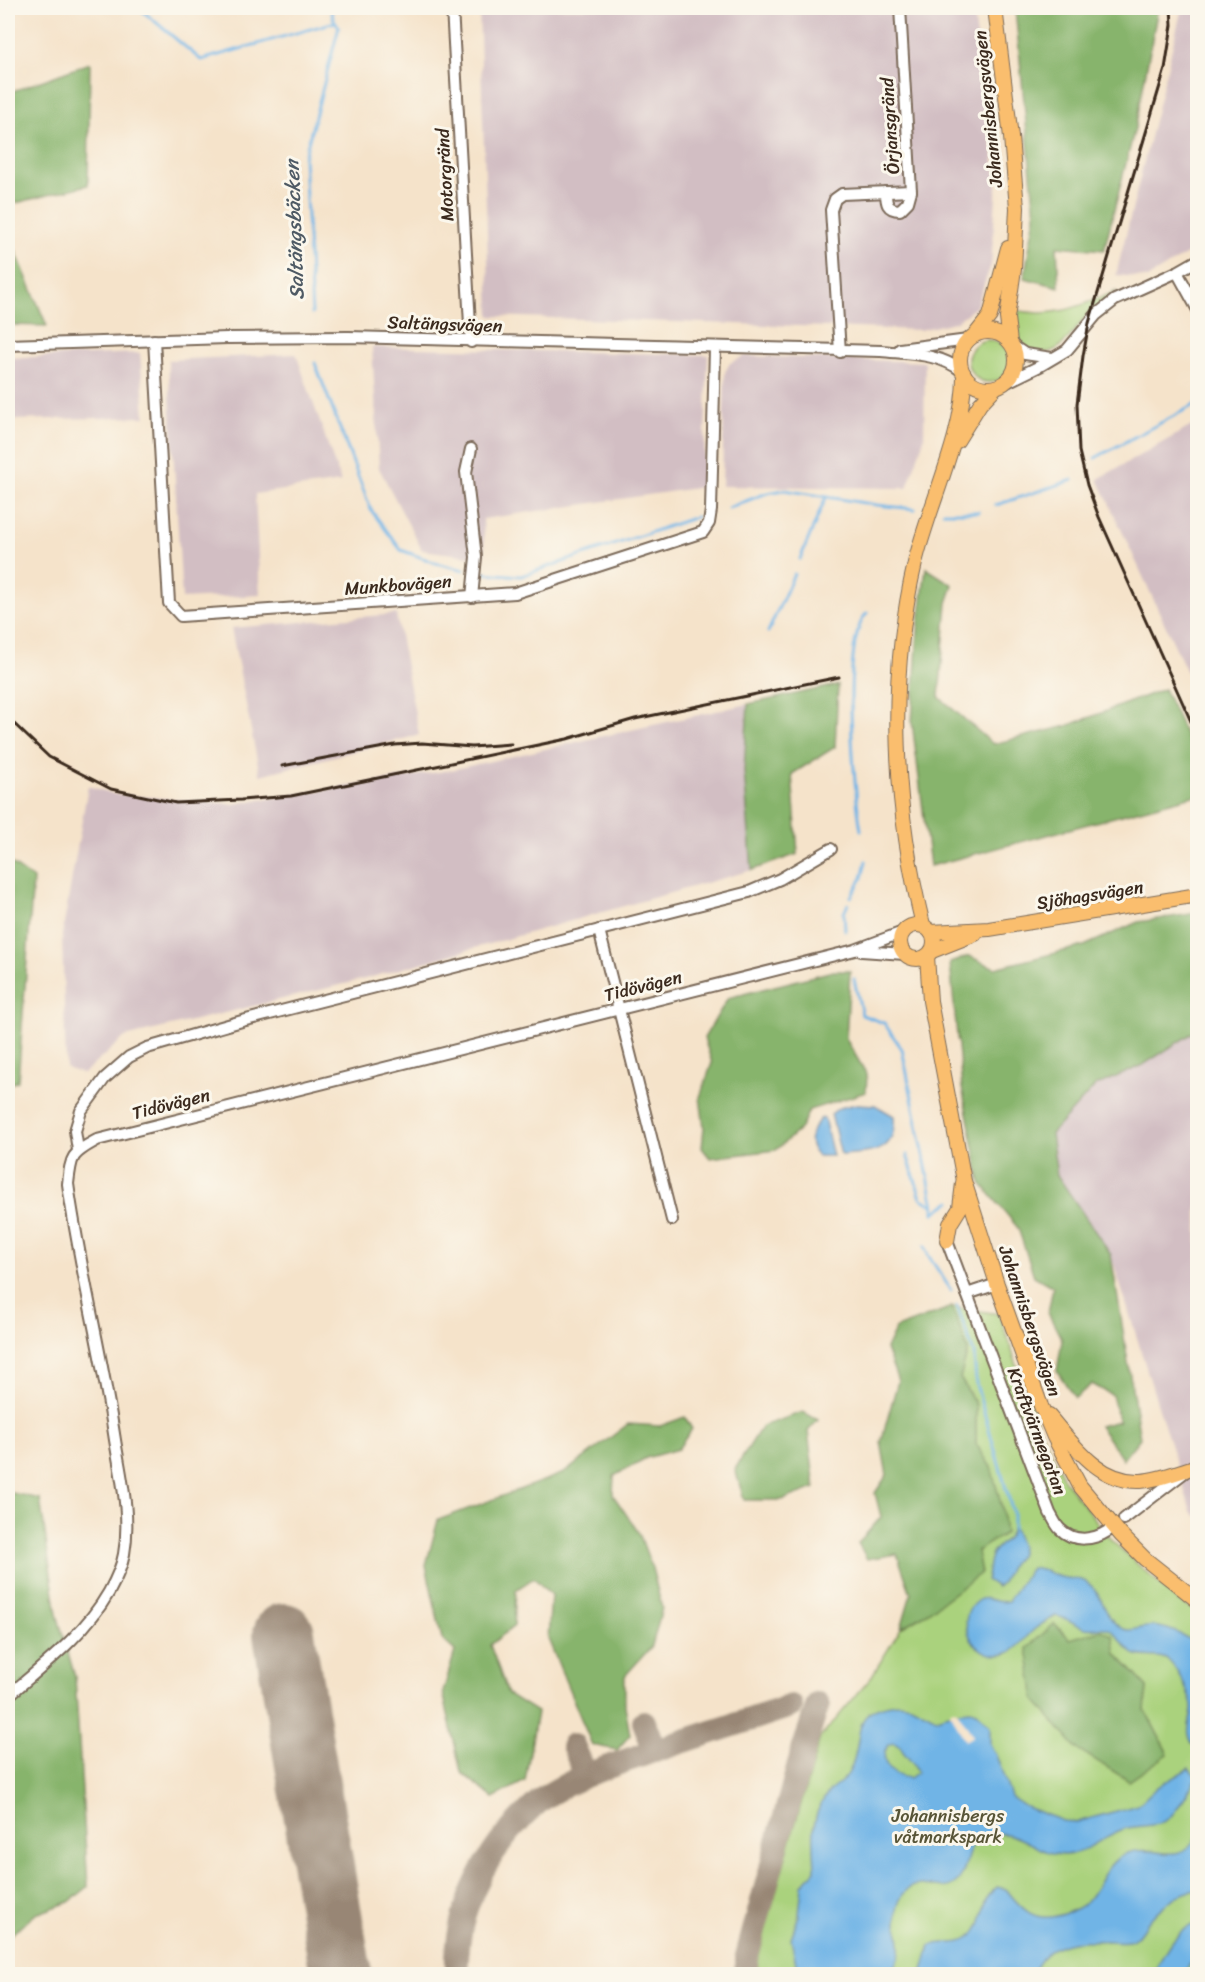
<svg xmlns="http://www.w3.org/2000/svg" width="1205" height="1982" viewBox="0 0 1205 1982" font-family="Sriracha,sans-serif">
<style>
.industrial{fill:#d2bec3}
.green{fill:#aad27d;stroke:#727e4e;stroke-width:1.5;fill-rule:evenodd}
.forest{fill:#87b46c;stroke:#616f45;stroke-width:1.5}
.water{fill:#70b4e6;stroke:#566f82;stroke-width:1.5;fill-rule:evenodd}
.pier{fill:#f5e3ca}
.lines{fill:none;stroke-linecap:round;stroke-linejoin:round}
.stream{stroke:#70b4e6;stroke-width:3}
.taxiway{stroke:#988674;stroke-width:24}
.runway{stroke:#988674;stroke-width:62}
.minor-casing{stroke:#7c6b5a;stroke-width:14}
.major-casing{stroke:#7c6b5a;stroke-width:16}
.minor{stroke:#fff;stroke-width:10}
.major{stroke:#fabe6e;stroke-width:14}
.rail{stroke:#3b2a1e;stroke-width:3}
.labels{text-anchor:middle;stroke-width:6;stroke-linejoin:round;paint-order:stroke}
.street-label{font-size:18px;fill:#3b2a1e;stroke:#fbf7ec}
.park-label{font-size:18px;fill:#575436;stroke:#fbf7ec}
.water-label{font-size:20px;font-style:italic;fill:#4e5a64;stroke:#fbf7ec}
</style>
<rect width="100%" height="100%" fill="#fbf7ec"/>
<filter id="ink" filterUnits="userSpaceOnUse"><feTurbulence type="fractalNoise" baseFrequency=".0167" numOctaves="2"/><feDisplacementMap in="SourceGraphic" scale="12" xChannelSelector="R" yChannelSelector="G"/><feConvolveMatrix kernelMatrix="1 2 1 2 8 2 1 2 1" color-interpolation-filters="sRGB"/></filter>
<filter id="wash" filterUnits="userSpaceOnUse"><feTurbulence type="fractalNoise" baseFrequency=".008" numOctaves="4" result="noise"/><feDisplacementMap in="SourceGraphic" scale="24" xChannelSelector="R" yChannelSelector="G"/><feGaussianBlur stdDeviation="1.35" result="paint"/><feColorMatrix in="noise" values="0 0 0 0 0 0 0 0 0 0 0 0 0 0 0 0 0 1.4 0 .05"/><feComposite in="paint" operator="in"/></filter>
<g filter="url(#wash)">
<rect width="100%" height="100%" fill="#f5e3ca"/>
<g class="industrial">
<path d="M479,8H973L997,183L991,265L976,307L955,322L920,330L490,316Z"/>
<path d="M1182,8H1197V248L1147,278L1116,275Z"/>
<path d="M372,347L708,355L703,487L483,519L485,558L422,550L379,468Z"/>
<path d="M140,353L145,417L8,420V358Z"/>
<path d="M296,354L341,482L255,494L260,595L182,599L168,360Z"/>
<path d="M745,356L925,362L924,439L907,488L722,486L725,372L730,363Z"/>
<path d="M1197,423V694L1098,479Z"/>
<path d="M396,614L419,735L260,775L231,628Z"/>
<path d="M748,704L744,771L752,870L361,980L125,1037L83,1074L66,1068L62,935L88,786L114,794L233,804L451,770Z"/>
<path d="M1197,1023V1517L1191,1511L1111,1255L1057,1175L1051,1134L1095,1086L1194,1032Z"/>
</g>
<g class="green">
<path d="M1117,291C1109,298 1099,304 1091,311C1072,329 1059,367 1026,347C1012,338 1013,325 1014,310C1055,319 1080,306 1117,291Z"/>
<circle cx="989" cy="361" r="21"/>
<path d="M952,1307L999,1314L1038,1425L1065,1481L1112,1541L1178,1601L1197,1612V1974H756L755,1965L820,1738L870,1679L901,1628L928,1612L977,1551L976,1405L960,1378L968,1350ZM1054,1624L1070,1639L1116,1654L1147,1687L1145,1710L1168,1754Z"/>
</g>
<g class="forest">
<path d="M1015,8H1158L1136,124L1104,250L1057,246L1059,287L1024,278L1035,216Z"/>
<path d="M90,63L88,185L8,205V93Z"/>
<path d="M8,233L47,326L8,325Z"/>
<path d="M926,568L953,585L947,603L939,697L993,744L1067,726L1164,689L1197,759V795L930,866L912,722L918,630Z"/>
<path d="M838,685L835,747L792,774L798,854L752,870L744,771L748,704Z"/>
<path d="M8,861L33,879L18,1081L8,1085Z"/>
<path d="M1197,913L1198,1023L1194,1032L1143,1065L1095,1086L1051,1134L1057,1175L1111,1255L1140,1438L1123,1459L1099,1426L1119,1421L1112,1395L1092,1384L1075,1398L1057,1371L1062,1340L1048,1313L1053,1287L1034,1276L1018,1228L981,1183L962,1088L950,963L969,956L995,968L1084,946L1138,922Z"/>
<path d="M833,971H850L846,1039L867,1075L866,1092L809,1110L801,1128L776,1150L710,1158L702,1148L704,1127L700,1097L712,1063L704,1038L728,998Z"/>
<path d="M952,1307L968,1350L960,1378L976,1405V1444L991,1467L1002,1508L1005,1533L977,1551L981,1573L928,1612L901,1628L911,1594L897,1554L867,1559L858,1543L881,1517L875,1493L887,1475L881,1442L898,1381L886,1349L896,1328Z"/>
<path d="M803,1412L818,1420L808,1431L815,1488L782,1500H744L735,1469L762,1426Z"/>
<path d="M685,1417L692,1429L678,1449L646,1458L614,1476L613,1495L639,1533L652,1568L662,1608L652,1646L625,1676V1706L630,1735L617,1750L592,1745L548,1639L551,1595L534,1578L516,1590L514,1626L490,1645L508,1694L537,1712L525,1781L493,1798L461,1772L443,1692L455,1651L442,1639L426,1565L438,1520L564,1473L628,1424L660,1426Z"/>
<path d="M8,1492L40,1499L57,1614L75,1677L88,1887L69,1902L36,1914L8,1937Z"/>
<path d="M1054,1624L1070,1639L1101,1630L1113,1636L1116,1654L1147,1687L1145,1710L1168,1754L1129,1781L1076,1748L1035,1700L1027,1648Z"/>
</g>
<g class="water">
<path d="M857,1104L875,1105L894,1116C897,1155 871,1152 841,1155L831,1114L839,1108Z"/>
<path d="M824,1118L833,1156H818C805,1144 810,1131 820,1119Z"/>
<path d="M1012,1528H1014L1021,1547L1019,1556L1012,1563L1002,1583L997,1587L986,1580C989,1572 988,1563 991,1556C996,1544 1009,1542 1012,1528Z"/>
<path d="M1031,1568C1042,1567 1050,1574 1061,1577C1068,1579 1077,1578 1084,1581C1105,1591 1102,1620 1124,1629C1132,1632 1138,1628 1146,1627C1164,1624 1183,1635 1197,1644V1750C1178,1728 1198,1717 1190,1698C1186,1688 1177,1669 1170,1662C1160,1653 1145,1659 1134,1654C1124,1649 1121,1637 1112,1631C1103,1625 1095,1630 1085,1628C1075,1625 1066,1617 1056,1616C1049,1620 1042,1623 1036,1628C1026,1635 1020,1649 1008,1653C977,1665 951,1620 977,1601C986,1594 997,1605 1008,1601Z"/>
<path d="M900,1703L911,1705L936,1718L960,1711L971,1710L978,1713L990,1726V1744L996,1755L1011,1797L1026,1807L1063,1821L1077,1822L1138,1805L1157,1787L1189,1768L1197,1777C1188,1790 1181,1807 1169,1818C1157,1829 1135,1824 1121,1830C1102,1837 1084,1855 1063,1855C1033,1854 1015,1822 981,1838C963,1847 970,1873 954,1884C937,1896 915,1871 901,1898C886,1925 916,1948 887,1974H805L796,1964L791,1938L799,1915L802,1885L815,1870C814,1840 808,1816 830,1791C837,1784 845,1781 849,1772C867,1739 845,1707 900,1703ZM893,1743L900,1746C904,1757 914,1761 917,1772L909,1778C891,1776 878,1762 888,1745Z"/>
<path d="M1197,1836V1890C1177,1893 1161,1906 1148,1922C1142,1928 1138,1939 1129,1941C1124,1942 1116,1941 1110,1941C1077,1940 1047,1939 1032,1974H922L930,1946C941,1939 956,1948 971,1937C988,1924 979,1898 997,1887L1006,1889C1022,1910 1035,1924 1063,1914C1072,1911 1080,1908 1087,1901C1101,1885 1105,1862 1127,1853C1154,1843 1178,1869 1197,1836Z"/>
<path d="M1197,1923V1957L1190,1964L1185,1974H1153C1164,1954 1174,1931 1197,1923Z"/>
</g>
<path class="pier" d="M956,1709L973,1736L965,1741L950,1712Z"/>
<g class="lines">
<g class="stream">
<path d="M139,8L201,60L335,22"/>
<path d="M312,314L304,158L339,27L333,18L331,8"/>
<path d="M315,363L371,510L401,550L436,563L464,570"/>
<path d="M1095,458L1198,403"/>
<path d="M996,505L1073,480"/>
<path d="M728,508L767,493L784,490L877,505L915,509"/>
<path d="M943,512H979"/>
<path d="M800,559L826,497"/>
<path d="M484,573L521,576L696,517"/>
<path d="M768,632L794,574"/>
<path d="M861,830C854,790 840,640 867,613"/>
<path d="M851,897L862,878L866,861"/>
<path d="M845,930L844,913L848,904"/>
<path d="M854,979L862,1015L884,1023L902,1049L934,1206V1213"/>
<path d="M907,1155L921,1198L934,1206"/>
<path d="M934,1213L951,1201"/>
<path d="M925,1246L928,1255L951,1290"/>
<path d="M957,1306L974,1353L976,1384L1013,1513V1528"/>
</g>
<g class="taxiway">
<path d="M644,1722L655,1751"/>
<path d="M573,1745L586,1775"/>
<path d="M457,1974C454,1916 481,1860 521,1819C529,1811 538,1801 548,1795C582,1774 619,1763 657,1750C702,1735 747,1721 791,1706"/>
<path d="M747,1974L746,1960L801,1757L818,1704"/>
</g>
<path class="runway" d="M284,1634L341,1974"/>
</g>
</g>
<g filter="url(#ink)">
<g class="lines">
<g class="minor-casing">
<g id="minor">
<path d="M452,8L471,342"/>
<path d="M886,192C886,203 887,210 900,210L908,202L911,191"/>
<path d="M1177,272L1198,310"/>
<path d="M154,340L169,603L181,616L515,593L703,532L709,523L711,510L715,348"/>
<path d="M8,345L227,338L349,337L881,351C910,354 939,353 962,371"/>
<path d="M1013,346L1025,354L1052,358"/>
<path d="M900,349L968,340"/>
<path d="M840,352L831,210L835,199L842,194L911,191L900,8"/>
<path d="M1003,384L1040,366L1067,350L1096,315L1115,300L1177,272L1198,260"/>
<path d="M471,449L466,472L476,557L472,597"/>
<path d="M599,930L672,1220"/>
<path d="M861,951L905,954"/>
<path d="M78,1150L75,1131L81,1111L105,1078L129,1057L147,1048L242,1021L749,892L780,879L831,849"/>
<path d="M947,1241L1050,1513C1053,1518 1056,1525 1060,1529C1074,1543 1094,1540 1108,1531"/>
<path d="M967,1294L997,1284"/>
<path d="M1124,1519L1198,1462"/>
<path d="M8,1696C44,1665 85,1634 109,1592C115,1581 122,1566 124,1554C131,1516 121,1477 115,1440C102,1355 80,1270 68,1184C71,1156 71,1154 97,1140L855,950L903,932"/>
</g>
</g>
<g class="major-casing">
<g id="major">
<path d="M995,8L1011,137L1017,208L1014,269L1007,318L1010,342"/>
<circle cx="988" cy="360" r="28"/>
<path d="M975,335L990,316L1008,248"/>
<path d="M957,441L980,404L996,387"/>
<path d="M923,925C894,808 887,682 915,563C929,504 965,434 964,374"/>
<circle cx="917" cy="942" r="17"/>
<path d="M931,932L989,929L1198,895"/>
<path d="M932,951L975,934"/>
<path d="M927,956L930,1001L964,1181L997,1284L1041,1406L1054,1437L1080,1486L1121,1535L1145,1559L1198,1601"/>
<path d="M947,1241L950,1224L960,1208L963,1183"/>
<path d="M1049,1416C1073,1444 1099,1483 1141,1481C1158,1480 1175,1473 1191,1468"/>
</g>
</g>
<use href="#minor" class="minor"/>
<use href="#major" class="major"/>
<g class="rail">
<path d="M1171,8L1172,25L1165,69L1089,323L1083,356L1077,404L1079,451L1087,485L1099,517L1198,737"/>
<path d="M1195,8L1198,13"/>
<path d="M8,718L49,757L111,789L176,803L241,800L291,796L567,739L635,719L839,677"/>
<path d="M282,766L395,745L422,743L472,747L511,744"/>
</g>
</g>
</g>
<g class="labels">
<g class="street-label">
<text transform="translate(988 109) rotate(-96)" y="6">Johannisbergsvägen</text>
<text transform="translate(890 126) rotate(-94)" y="6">Örjansgränd</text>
<text transform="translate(445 175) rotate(-93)" y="6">Motorgränd</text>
<text transform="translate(445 324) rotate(2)" y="6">Saltängsvägen</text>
<text transform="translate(398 585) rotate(-4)" y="6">Munkbovägen</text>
<text transform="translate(1090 895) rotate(-9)" y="6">Sjöhagsvägen</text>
<text transform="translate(643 986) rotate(-14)" y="6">Tidövägen</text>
<text transform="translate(171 1104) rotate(-14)" y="6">Tidövägen</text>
<text transform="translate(1030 1321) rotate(71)" y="6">Johannisbergsvägen</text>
<text transform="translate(1037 1431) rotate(69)" y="6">Kraftvärmegatan</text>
</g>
<g class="park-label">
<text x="948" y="1822">Johannisbergs<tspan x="948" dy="21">våtmarkspark</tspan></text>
</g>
<g class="water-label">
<text transform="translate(294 230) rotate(-92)" y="7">Saltängsbäcken</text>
</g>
</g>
<rect width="1205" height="1982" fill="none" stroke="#fbf7ec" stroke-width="30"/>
</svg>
